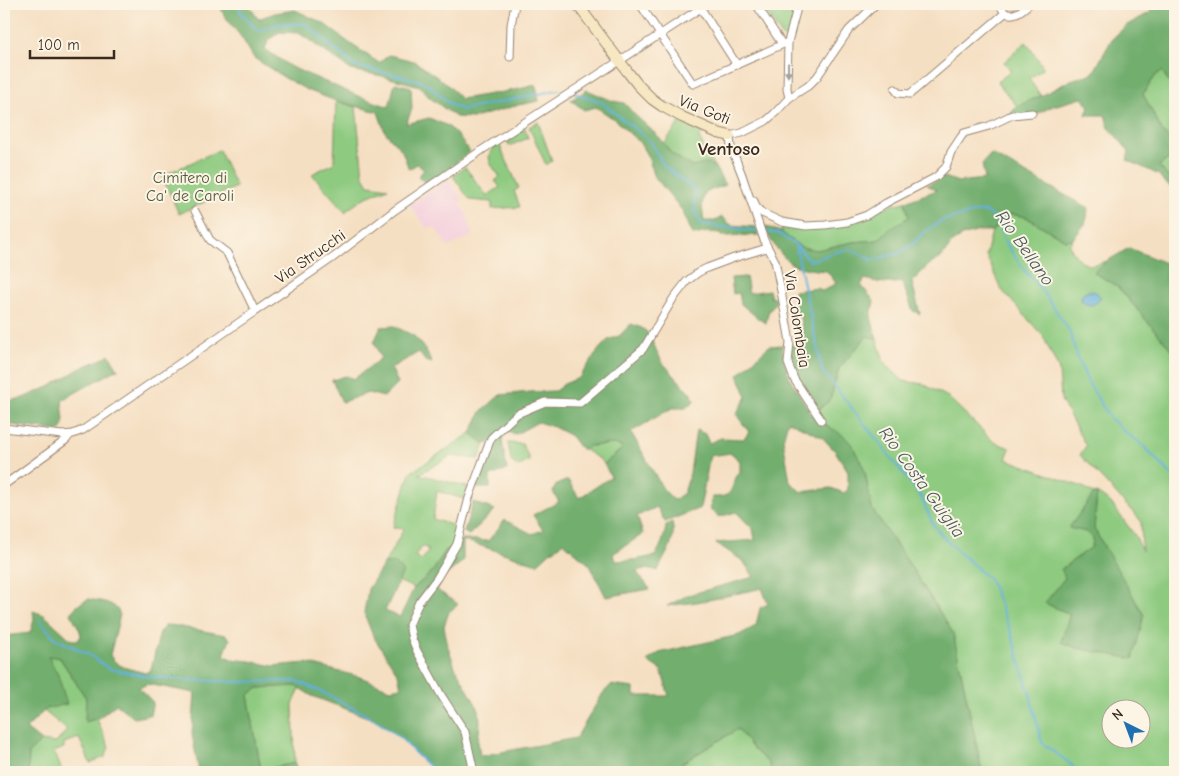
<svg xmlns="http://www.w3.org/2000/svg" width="1179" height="776" viewBox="0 0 1179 776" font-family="'Comic Neue',sans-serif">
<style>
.built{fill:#f4cfdd}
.green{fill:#8eca80;stroke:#647a4f;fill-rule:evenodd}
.forest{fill:#72ae6e;stroke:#566c46;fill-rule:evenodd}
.water{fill:#62b0dc;stroke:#4e6d7d}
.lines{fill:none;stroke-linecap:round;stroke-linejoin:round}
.stream{stroke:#62b0dc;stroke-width:2}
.street-casing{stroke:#988470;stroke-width:9}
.secondary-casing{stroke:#988470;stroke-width:12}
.street{stroke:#fff;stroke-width:7}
.secondary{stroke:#f7e8c3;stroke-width:10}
.oneway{fill:#a79f9a}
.labels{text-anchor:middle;stroke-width:4;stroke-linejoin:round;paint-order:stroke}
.street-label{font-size:16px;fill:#3b2a1e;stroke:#fcf5e5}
.park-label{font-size:16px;fill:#545a3b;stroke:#fcf5e5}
.water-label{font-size:18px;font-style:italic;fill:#495960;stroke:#fcf5e5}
.quarter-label{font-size:19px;font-weight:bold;fill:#3b2a1e;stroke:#fcf5e5}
</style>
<rect width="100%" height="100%" fill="#fcf5e5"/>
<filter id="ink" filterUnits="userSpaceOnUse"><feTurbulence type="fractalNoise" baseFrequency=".02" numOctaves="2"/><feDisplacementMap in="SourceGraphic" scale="10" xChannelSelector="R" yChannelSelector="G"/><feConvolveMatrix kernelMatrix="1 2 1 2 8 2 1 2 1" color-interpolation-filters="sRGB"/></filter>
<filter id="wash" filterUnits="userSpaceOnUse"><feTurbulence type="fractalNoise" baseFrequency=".0096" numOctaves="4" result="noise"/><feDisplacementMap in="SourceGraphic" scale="20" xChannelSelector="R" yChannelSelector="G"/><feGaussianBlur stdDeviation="1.12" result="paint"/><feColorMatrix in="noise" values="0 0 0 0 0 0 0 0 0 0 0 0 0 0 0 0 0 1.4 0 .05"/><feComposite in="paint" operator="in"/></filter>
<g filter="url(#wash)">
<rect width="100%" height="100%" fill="#f5dfc2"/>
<path class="built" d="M448,180L463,200L459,203L467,214L473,235L448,247L434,226L428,229L410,206V204Z"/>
<g class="green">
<path d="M761,4H798L789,37L783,38Z"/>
<path d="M1026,42L1044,68L1029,79L1041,96L1017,106L997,82L1011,71L1004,62Z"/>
<path d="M1162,71L1171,85L1175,84V146L1162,131L1143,94L1156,75Z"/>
<path d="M336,101L356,107L363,175L369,185L388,188L364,198L346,211V213L312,174L334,163Z"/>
<path d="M538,122L552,161L546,165L529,127Z"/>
<path d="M680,122L703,134L699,138L712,163L716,169L709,163L692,167L670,153L664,144Z"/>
<path d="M525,128L528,138L509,146L507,140Z"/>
<path d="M499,144L519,188L514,191L520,207L492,209V202L470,200L453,176L465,167L487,196L500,187L495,181L500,177L490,163L489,156L493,149Z"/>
<path d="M219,150L236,187L179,214L162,176Z"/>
<path d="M1175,154V185L1159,166Z"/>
<path d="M905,202L909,217L889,229L878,240L853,242L817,250L800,247L781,232L783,226L805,229L824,228L888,206Z"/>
<path d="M1011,214L1026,217L1065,240L1073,239L1069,245C1073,253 1080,264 1090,265C1095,266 1102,262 1107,261L1094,272L1118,287L1175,354V772H982L953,633L902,553L872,509L864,468L812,415L830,400L839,368L867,336L877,339L884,362L903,381L923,384L948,397L994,442L1010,448L1006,459L1085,488L1094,494L1069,528L1087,532L1093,538L1092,547L1061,569L1066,577L1045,603L1070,614L1061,642L1104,546L1094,529L1097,493L1111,503L1136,537L1142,551L1141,521L1080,455L1086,446L1061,400L1059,370L1043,336L1001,289L986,255L992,231ZM1112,708H1142V738H1112Z"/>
<path d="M471,433L485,444L479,459L451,456L419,474L468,487L464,499L437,491L433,519L458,527L454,545L445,551L433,571L414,588L398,581L403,572L395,563L384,564L404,529L393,527L410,473ZM422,546L429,550L422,560L415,556Z"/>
<path d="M508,443L522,444L530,460L518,467L511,461Z"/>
<path d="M615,444L624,448L604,464L601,460L585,450L589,446Z"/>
<path d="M47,655L59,657L86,698V721L97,719L109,747L105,757L90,763L79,738L64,743V748L54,752L62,770L60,772H28L29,753L41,741L56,743L67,730L44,711L46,709L58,675Z"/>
<path d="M296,686L300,688L293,705L295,763L261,771L248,695L258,688Z"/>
<path d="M738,729L754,750L768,762L772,772H684L682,763Z"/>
</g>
<g class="forest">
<path d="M219,4H251L250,7L258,19L275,13L295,10L323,23L348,42L379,63L389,55L414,61L447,84L461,99L515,90L536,85L539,101L518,105L474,118L456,117L429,97L420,86L382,76L351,70L299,33L279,32L268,41L265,49L291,67L358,96L389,107L395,83L411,87L412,109L406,124L429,118L448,126L457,135L470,152L427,185L418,176L424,170L417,164L409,169L402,151L385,132L378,112L336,101L307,90L285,78L254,58L242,38L224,15Z"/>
<path d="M1149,4H1173L1175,11V84L1171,85L1162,71L1156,75L1143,94L1162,131L1175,146V154L1159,166L1175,185V190L1164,182L1159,175L1127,160L1129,151L1109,128L1105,115H1086L1089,106L1082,98L1053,106L1033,116L1014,118L1005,121L1017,106L1041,96L1071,80L1093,73L1112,39L1127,25L1151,12Z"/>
<path d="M587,90L613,101L624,103L634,114L660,138L671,153L692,167L709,163L716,169L725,185L711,190L704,194L702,206L704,221H715L722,217L731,225L756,227L759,235L722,236L721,233L708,232L693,235L682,210L655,177L648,157L640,143L614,119L596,107L584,110L571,100Z"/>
<path d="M991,154L1088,208L1087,217L1085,224L1073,239L1065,240L1026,217L1011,214L992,231H979L962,236L952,243L941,258L929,265L912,282L920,314L913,311L902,282C889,284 878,283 865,279L861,285L874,301L871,317L877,339L867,336L839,368L830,400L818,410L795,377L791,360L790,345L796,346L803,335L800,317L795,315L794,291L818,288L823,291L836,283L827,271C816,270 802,269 792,264C783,259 767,236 764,226L781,232L801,247L817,250L853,242L878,240L889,229L909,217L905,202L937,190L927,185L945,177L958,182L985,179L982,164Z"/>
<path d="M1129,248L1175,267V354L1118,287L1093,272L1107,261Z"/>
<path d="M746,277L749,293L769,290L771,298L779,297L768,313L766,323L759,319L741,304L739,293L733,294L731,278Z"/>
<path d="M631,324L642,328L648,333L662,362L692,395L694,401L686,408H672L631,432L663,489L674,500L684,493L690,473L696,430L705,434L709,443L721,438L744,439L749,432L736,414L747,397L738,375L769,346L782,345L784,361L789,377L812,415L845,437L852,445L864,468L872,509L902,553L953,633L982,772H772L768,762L754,750L738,729L682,763L684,772H435L415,753L400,737L375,720L312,696L296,686L258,688L248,695L261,770L295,763L297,772H199L192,734L195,693L147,684L139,688L153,702L150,715L134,718L116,704L99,718L85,722L86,698L60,658L48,656L58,675L67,704L46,709L26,729L41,741L29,753L28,772H4V636L30,633L34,620L33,611L44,615L68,637L72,640H77L81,637C81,629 74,621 71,613C73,608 83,601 89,599C102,602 115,601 120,615L110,655C116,668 132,669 145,673L148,672L151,669L160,632L165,626L170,625L226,635L230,639L224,655L231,659L250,661L273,666L306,663L360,677L390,689L401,687L398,674L373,636L364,613L368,589L384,564L395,563L403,572L385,611L400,617L414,588L433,571L445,551L463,539L488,541L505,520L532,534L543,530L533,515L559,502L553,492L556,485L568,480L579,498L611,477L604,464L623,448L615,444L589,446L585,450L580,448L571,436L554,427L538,422L516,434L506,432L502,440L507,470L490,476V488H476L492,442L485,444L471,433L481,412L500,395L530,392L555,391L564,384L579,378L600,348L608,340L619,336ZM788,421L822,437L835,451L848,471V489L844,493L831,488L801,492L790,482L783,439ZM731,453L740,461V472C728,485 738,498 712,497L710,509L719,517L736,512L753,529L755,540L716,543L743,561L754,577L688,595L667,606L704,601L762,588L768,604L760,608L756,626L739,635L659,653L647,661L661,670L669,696H634V688L611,685L603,693L576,738L480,756L478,742L480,723L479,710L455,667L448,647L444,626L449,612L458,604L437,590L442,578L463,561V540L537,564L550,552L560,546L563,542L590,565L606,597L650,589L636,571L648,568L658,571C665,553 677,543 672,522L666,525C665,537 661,546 655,556L633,560L615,561L613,554L643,534L637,516L657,507L665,522L700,508L710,456Z"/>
<path d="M394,326L414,336L424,347L432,363L425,361L419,352L391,368L398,383L384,397L368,393L342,402L332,380L346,376L354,379L381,358L374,342L381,327Z"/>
<path d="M109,354L118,369L71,395L62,401L64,420L61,431L4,424V402L23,398L51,386L79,369L104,358Z"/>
<path d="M1097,493L1094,529L1144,615L1133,659L1077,648L1061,642L1070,614L1045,603L1065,578L1061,569L1092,547L1093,538L1087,532L1069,528L1094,494Z"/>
<path d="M473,502L495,510L469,535L464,532Z"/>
</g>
<path class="water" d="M1088,291C1095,291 1098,292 1101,298C1095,305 1090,308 1082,301L1081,298L1083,294Z"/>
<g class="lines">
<g class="stream">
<path d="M238,4L241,13L258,31L279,24H305L355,66L418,80L430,86L451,105L463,110L557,90L567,92"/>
<path d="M574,93L600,101L650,141L664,166L696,191L694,210L701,224L759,231"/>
<path d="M763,232L778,233L796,245L810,261L833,253L849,249L873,260L887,256L900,253L913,244L923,233L941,221L976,212H986L991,215L998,224L1005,242L1024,270L1034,281L1046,296L1069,330L1078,359L1088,382L1109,417L1126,433L1139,442L1175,478"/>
<path d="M796,247L822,370L920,495L933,524L946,540L990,580L1011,632L1030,695L1042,743L1072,765L1074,772"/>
<path d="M40,621L56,639L88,654L110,669L151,677L188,680L239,682L296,681L322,692L375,720L400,737L415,753L435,772"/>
</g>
</g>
</g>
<g filter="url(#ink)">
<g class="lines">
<g class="street-casing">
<g id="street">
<path d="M640,4L693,84L788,42"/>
<path d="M698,4L737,65"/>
<path d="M756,4L782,44"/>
<path d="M1173,4L1175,11"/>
<path d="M582,11L592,4"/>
<path d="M1005,13C1015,17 1022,10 1029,4"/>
<path d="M510,57L511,25L515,4"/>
<path d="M895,89L898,93L910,94L1005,13L999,4"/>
<path d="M789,98L787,89L788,42L798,4"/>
<path d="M754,201L756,207L762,213L782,222L806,226L825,225L847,222L867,215L886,203L936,177L946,167L951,152L961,137L964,133L989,126L1012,115L1032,113"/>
<path d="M195,211L210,240L227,253L255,311"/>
<path d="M821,420L794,379L788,363L790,342L781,291L775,261L764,240L742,175L731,147L730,136L742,133L766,121L775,113L789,98L808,86L817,77L849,30L876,4"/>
<path d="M4,428L62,435L73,434L83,430L334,257L395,210L482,150L707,4"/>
<path d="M4,485L66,440L70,435"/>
<path d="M474,772L465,732L441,695L417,651L412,639L409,625L419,602L437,578L457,544L469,498L491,438L517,414L545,402L580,403L643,349L673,299L687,281L699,272L707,268L734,258L767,248"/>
</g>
</g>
<g class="secondary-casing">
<path id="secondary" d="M577,4L627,71L638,85L652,99L662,106L682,117L718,133L730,136"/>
</g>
<use href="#street" class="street"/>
<use href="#secondary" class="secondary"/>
</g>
<defs><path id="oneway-solid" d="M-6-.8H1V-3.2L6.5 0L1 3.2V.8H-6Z" transform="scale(1.25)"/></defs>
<use class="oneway" href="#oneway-solid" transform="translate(788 70) rotate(91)"/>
</g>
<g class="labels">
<g class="street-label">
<text transform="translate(705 109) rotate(22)" y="6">Via Goti</text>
<text transform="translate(310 256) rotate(-35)" y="6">Via Strucchi</text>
<text transform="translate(798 319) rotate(81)" y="6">Via Colombaia</text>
</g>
<g class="park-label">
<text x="190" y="183">Cimitero di<tspan x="190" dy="18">Ca' de Caroli</tspan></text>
</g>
<g class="water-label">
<text transform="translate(1025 248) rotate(55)" y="6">Rio Bellano</text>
<text transform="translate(922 482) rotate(54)" y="6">Rio Costa Guiglia</text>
</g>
<g class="quarter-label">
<text x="729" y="155">Ventoso</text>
</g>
</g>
<rect width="1179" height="776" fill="none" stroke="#fcf5e5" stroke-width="20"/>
<g transform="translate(1126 724) rotate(318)"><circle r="24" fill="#fcf5e5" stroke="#afa495"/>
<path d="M0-4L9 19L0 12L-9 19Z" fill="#1f6fb2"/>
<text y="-8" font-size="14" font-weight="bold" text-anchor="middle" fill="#3b2a1e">N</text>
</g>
<path d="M30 50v8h84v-8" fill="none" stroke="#3b2a1e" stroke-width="2.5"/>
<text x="38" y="50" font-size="15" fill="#3b2a1e" stroke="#fcf5e5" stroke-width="4" paint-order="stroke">100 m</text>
</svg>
